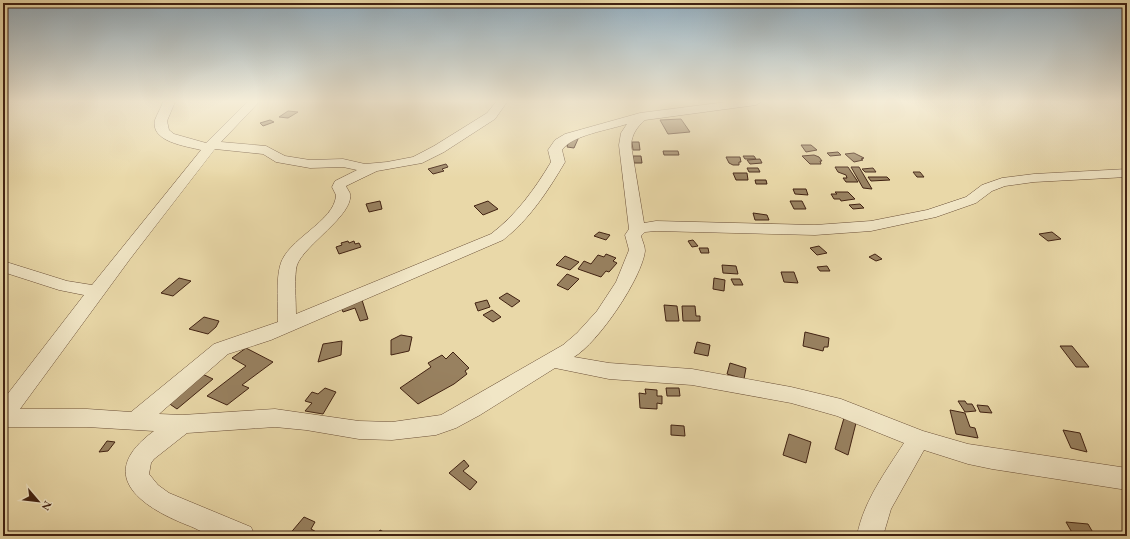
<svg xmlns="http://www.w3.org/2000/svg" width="1130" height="539" viewBox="0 0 1130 539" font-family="'EB Garamond',serif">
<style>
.building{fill:#988160;stroke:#412212}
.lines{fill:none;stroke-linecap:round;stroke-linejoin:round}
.minor-casing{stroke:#6b5038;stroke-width:1}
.minor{fill:#f1e6c6;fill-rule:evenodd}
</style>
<rect width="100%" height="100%" fill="#e9d8a8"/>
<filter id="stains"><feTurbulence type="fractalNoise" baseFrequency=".005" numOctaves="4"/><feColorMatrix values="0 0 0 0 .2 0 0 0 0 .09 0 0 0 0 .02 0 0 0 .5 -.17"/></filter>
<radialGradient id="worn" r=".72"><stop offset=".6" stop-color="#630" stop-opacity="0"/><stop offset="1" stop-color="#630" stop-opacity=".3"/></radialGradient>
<g class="building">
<path d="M288,111L298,112L288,118L279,117Z"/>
<path d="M681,119L690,132L668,134L660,120Z"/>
<path d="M270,120L274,122L263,126L260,123Z"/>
<path d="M570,138L578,139L574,148L567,147Z"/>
<path d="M632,142H639L640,150H633Z"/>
<path d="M801,145H811L817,150L806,152Z"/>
<path d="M663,151H678L679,155H664Z"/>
<path d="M838,152L841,155L830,156L827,153Z"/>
<path d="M854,153L864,158L861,159L863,160L854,162L845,154Z"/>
<path d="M814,155L819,157L822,161H820L821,164H810L802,156Z"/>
<path d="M633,156H641L642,163H634Z"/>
<path d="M743,156H754L756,159H745Z"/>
<path d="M726,157H740L741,162H739V165H733L729,163Z"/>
<path d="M760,159L762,163L750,164L747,160Z"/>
<path d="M446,164L448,167L442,169L444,171L433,174L428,169Z"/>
<path d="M835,167H848L858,182H846L843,178H847L846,175L838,172Z"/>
<path d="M851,167H859L872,189L863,188Z"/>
<path d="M747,168H758L760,172H749Z"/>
<path d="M873,168L876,172H865L862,169Z"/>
<path d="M913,172H920L924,177H917Z"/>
<path d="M733,173H747L748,180H736Z"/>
<path d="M868,177H887L890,180L871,181Z"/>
<path d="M755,180H766L767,184H756Z"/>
<path d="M793,189H806L808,195L795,194Z"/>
<path d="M835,192H848L855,199L841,201L840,199H834L831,194H837Z"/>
<path d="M380,201L382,209L369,212L366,204Z"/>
<path d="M488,201L498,209L483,215L474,206Z"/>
<path d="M790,201H802L806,209H794Z"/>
<path d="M860,204L864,208L853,209L849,205Z"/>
<path d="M753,213L767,215L769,220H755Z"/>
<path d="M599,232L610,235L606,240L594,236Z"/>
<path d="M1052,232L1061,239L1048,241L1039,234Z"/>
<path d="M693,240L698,246L692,247L688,241Z"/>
<path d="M348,241L349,243L354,241L355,244L359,243L361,247L339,254L336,247L342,245L341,243Z"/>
<path d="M819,246L827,253L817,255L810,248Z"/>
<path d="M699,248H708L709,253H701Z"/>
<path d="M606,254L616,258L613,261L617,263L609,272L606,271L601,277L578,269L584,261L591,264L598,255L604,257Z"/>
<path d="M875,254L882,259L876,261L869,257Z"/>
<path d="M565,256L579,262L570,270L556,265Z"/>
<path d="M722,265L736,266L738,274L723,273Z"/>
<path d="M827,266L830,271H820L817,267Z"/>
<path d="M781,272H794L798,283L784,282Z"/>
<path d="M567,274L579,279L568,290L557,285Z"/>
<path d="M179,278L191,281L173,296L161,293Z"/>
<path d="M714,278L725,280L724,291L713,289Z"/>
<path d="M731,279H740L743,285H734Z"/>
<path d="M507,293L520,301L512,307L499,298Z"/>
<path d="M362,300L368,319L360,321L355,308L343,312L341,307Z"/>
<path d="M487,300L490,307L478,311L475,303Z"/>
<path d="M664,305L677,306L679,321H666Z"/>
<path d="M682,306H695L696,316H700V321H683Z"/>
<path d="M492,310L501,317L493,322L483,315Z"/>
<path d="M204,317L219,321L216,327L208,334L189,329Z"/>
<path d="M805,332L829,338L828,347H824L823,351L803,346Z"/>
<path d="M401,335L412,337L409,351L391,355V340Z"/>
<path d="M342,341L341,355L318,362L323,344Z"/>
<path d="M697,342L710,345L708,356L694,353Z"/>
<path d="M1060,346H1072L1089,367H1076Z"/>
<path d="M246,348L273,362L242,385L249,388L227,405L207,396L246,366L232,358Z"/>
<path d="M453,352L469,368L465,371L467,374L454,384L418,404L400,388L431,367L428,363L442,355L446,359Z"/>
<path d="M730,363L746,368L744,379L727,374Z"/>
<path d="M196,371L213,379L177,409L161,398Z"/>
<path d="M325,388L336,392L323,414L305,411L312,403L305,401L312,392L318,394Z"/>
<path d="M666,388H679L680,396H667Z"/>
<path d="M645,389L657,390V396H662V404L657,403V409L640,408L639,393L646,394Z"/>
<path d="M958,401H965L967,404H972L976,411L965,412Z"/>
<path d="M977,405L988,406L992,413L980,412Z"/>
<path d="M950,410L965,413L970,427L975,428L978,438L956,434Z"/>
<path d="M844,418L856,423L848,455L835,449Z"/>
<path d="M671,425L684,426L685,436L671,435Z"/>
<path d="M1063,430L1080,433L1087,452L1071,448Z"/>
<path d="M789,434L811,442L806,463L783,455Z"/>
<path d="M107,441L115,442L108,451L99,452Z"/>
<path d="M464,460L469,466L463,471L477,482L470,490L449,473Z"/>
<path d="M304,517L315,522L311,529L320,534L319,536H288Z"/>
<path d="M1066,522L1088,524L1095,536H1074Z"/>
<path d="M380,530L391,536H376Z"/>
</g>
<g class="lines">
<g class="minor-casing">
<path id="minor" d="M163,102H175L167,121L169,130L174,134L206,143L247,102H259L221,142L266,146L285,156L310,160L343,159L365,164L387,162L413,157L434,146L487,113L496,102H507L495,119L444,152L422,163L377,171L346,186C347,189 350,192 350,194C354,215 304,245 297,265C294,274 296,302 296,314L491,234C516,215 535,189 551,162L548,150L555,140L565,134L640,113L726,102H761L756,105L645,120C637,127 632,134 631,145L644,223L656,221L815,225L871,221L927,210L966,197L982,185L1002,178L1034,174L1127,169V177L1034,182L1005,186L992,191L976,203L936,217L871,231L815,235L656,231L645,232L641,236C642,240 645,246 645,251C642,278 598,343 574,357L609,363L692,369L791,387L841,399L923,431L968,444L1127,468V490L992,469L968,464L924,450L891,509L883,536H857C863,502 886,471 904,443L837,416L791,403L692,385L609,379L555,368L480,415L456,428L436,435L392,440L359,439L306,430L275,427L187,433L154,459L151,463L149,474L158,485L169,493L251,527L255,536C242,536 228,538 215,536C206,535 196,528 187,525C139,506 95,474 154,431L87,427H3V400L84,295L59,290L3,272V261L67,281L92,285L201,150C186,146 150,142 155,120C157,114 161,108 163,102ZM627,124L621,133L619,145L629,229L625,235L629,250L616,282L597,311L577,333L563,345L441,415L392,422L359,421L275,409L182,415L159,414L228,354L271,340L503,240C529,220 548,191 565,162L562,150C572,135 609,130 627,124ZM215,149L263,154L276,162L310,168L343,167L357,170L335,181L332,187L336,195C335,222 286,239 280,266C276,280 278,307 278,322L214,344L131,412L87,409H20L130,259Z"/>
</g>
<use href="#minor" class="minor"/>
</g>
<linearGradient id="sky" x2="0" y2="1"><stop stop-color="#91aaba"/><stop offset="0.57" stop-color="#f5edd8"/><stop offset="1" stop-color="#f5edd8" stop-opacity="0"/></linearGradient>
<rect width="1130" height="178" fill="url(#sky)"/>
<rect width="1130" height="539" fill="none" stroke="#e9d8a8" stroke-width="16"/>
<rect x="4" y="4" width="1122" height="531" fill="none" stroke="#412212" stroke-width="2"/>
<rect x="8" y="8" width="1114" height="523" fill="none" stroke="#412212"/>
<g transform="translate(38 501) rotate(118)" stroke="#f1e6c6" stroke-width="3" paint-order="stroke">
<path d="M0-3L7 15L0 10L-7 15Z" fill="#412212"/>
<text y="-6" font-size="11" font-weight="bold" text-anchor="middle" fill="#412212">N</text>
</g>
<rect width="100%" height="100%" filter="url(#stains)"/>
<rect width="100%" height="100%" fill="url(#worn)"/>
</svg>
